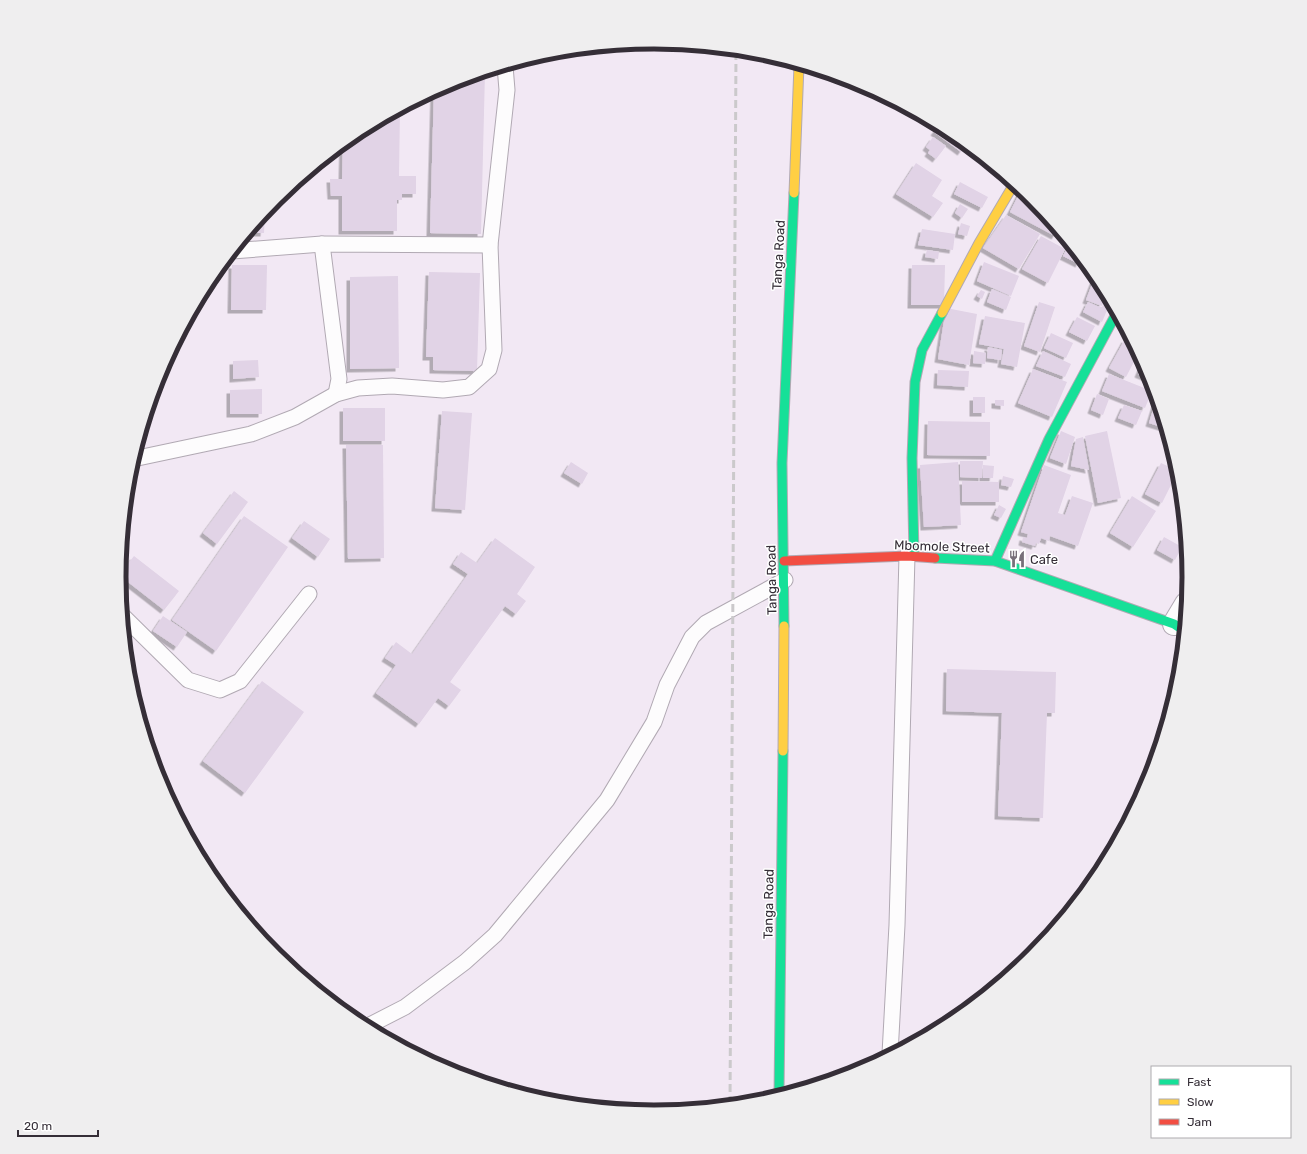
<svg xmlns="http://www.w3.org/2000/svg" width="1307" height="1154" viewBox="0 0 1307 1154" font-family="Rubik,sans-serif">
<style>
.building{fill:#e1d3e6;filter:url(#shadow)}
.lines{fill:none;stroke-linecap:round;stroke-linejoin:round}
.lane-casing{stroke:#b1a9b3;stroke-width:17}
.street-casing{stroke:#b1a9b3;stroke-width:24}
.fast-casing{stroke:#b1a9b3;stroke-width:11}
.slow-casing{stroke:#b1a9b3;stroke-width:11}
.jam-casing{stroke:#b1a9b3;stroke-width:11}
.lane{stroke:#fdfcfd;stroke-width:15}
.street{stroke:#fdfcfd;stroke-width:22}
.fast{stroke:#16e098;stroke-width:9}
.slow{stroke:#ffcf43;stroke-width:9}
.jam{stroke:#f24e42;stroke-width:9}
.rail{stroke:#cbc9cb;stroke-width:3;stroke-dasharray:8 4;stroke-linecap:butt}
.labels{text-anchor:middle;stroke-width:3;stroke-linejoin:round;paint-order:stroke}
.street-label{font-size:13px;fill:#352e37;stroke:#fff}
.poi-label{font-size:13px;fill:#352e37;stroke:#fff;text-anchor:start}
.rim{fill:none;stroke:#352e37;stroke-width:5}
</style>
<defs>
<filter id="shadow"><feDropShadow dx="-3.5" dy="3.5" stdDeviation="0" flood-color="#0004"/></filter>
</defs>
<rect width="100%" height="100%" fill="#f2e8f4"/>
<g class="building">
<path d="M485,72L481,234L430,233L434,91L449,83Z"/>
<path d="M400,109L399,176H416V194H402V200H397V231H342V196H331L330,179H342L343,143L356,132Z"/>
<path d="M939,126L951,132L966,145L961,152L934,132Z"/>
<path d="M933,137L946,146L936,159L928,153L930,150L926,147Z"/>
<path d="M916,163L942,180L932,196L943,203L933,217L896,194Z"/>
<path d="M960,182L988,197L982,208L954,194Z"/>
<path d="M1021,190L1032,199L1058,231L1055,236L1010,212Z"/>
<path d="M960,204L968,209L962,218L955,213Z"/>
<path d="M265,212L264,233H247Z"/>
<path d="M1006,215L1040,234L1019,269L983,248Z"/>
<path d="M961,223L970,226L967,236L958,234Z"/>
<path d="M922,229L955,234L953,250L918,245Z"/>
<path d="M1041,236L1065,249L1048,283L1022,269Z"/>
<path d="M1069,244L1081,259L1079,264L1063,256Z"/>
<path d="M927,250L939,252L938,259L925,257Z"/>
<path d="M984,262L1019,276L1011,296L977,281Z"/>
<path d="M232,265H267L266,310H231Z"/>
<path d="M912,265H945L944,305H911Z"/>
<path d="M429,272L480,273L477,371L433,370V357H426Z"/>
<path d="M398,276L399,368L350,369V277Z"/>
<path d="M1095,276L1106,294L1102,306L1086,300Z"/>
<path d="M992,289L1011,297L1006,310L987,302Z"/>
<path d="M981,290L985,292L982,299L977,296Z"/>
<path d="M1039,302L1055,307L1040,352L1024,346Z"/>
<path d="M1088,302L1097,306L1102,307L1103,305L1108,308L1102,322L1083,312Z"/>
<path d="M946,308L977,314L969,365L938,359Z"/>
<path d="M985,316L1025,323L1017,367L1001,364L1004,349L979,344Z"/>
<path d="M1077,317L1095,326L1087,341L1069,332Z"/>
<path d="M1051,333L1073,343L1066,358L1044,348Z"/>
<path d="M1125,339L1132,343L1138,354L1126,377L1109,368Z"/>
<path d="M988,347L1002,350L1001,360L987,358Z"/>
<path d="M974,351L986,353L985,364L973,363Z"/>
<path d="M1043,351L1071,364L1065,377L1036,366Z"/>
<path d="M258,360L259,377L233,379V361Z"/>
<path d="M1143,362L1148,372L1150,379L1138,374Z"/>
<path d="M1033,369L1067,382L1052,417L1018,403Z"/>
<path d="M938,370L969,371L968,387L937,385Z"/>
<path d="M1109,374L1152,391L1145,408L1102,391Z"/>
<path d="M262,389V414H230V390Z"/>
<path d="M1097,394L1109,399L1103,415L1091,410Z"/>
<rect x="973" y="397" width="12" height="16"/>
<path d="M995,400H1004V406L995,405Z"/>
<path d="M1156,400L1165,428L1149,423Z"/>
<path d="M1124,405L1142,411L1136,425L1118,418Z"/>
<rect x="343" y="408" width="42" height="33"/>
<path d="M442,411L472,413L465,510L435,508Z"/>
<path d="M928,421L990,422V456L927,455Z"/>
<path d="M1061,431L1075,437L1066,464L1050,458Z"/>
<path d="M1107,431L1121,498L1098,503L1085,436Z"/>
<path d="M1083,437L1089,470L1071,466L1076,439Z"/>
<path d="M346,445H383L384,558L348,559Z"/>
<path d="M960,461H983L982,478L960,477Z"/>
<path d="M571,462L588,473L582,484L564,473Z"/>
<path d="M958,462L961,525L924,527L920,465Z"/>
<path d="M1161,463L1178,471L1162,503L1145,494Z"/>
<path d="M983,465L994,466L993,478H983Z"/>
<path d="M1044,465L1071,475L1058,513L1065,515L1072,496L1093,503L1078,546L1050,536L1049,541L1041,538L1039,544L1036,543L1035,546L1022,542L1023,537L1027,538L1028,534L1021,532Z"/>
<path d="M1003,476L1014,479L1011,487L1001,485Z"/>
<path d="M962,481L999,482V502H962Z"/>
<path d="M234,491L248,502L217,544L203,533Z"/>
<path d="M1132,496L1156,511L1133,547L1110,533Z"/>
<path d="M999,505L1006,509L1001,518L994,515Z"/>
<path d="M244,516L288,547L216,651L172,620Z"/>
<path d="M304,521L330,539L318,557L292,538Z"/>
<path d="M1164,537L1182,547L1175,560L1157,550Z"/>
<path d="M495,538L535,567L517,594L526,601L516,614L505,606L450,682L461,690L449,706L438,698L419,724L376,693L396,665L385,658L396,642L412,654L468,574L453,564L461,552L477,563Z"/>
<path d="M134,556L179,591L164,610L119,575Z"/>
<path d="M163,616L187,632L177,647L153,631Z"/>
<path d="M947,669L1056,672L1055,713H1047L1043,818L998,816L1002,713L946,711Z"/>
<path d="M262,681L304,712L245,793L203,761Z"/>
</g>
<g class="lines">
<g class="lane-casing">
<g id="lane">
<path d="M322,244L339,379L336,394"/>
<path d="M232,251L322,244L490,245"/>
<path d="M133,459L251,434L295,417L336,394L358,388L392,386L443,390L469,387L489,369L494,350L490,245L507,90L505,66"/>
<path d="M122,615L188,680L220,690L240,681L309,594"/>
<path d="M366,1027L405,1007L465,962L495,935L607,800L654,722L667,685L692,637L706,623L785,580"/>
<path d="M890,1054L897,925L907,556"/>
</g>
</g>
<g class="street-casing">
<path id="street" d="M1174,624L1186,604"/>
</g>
<g class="fast-casing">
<g id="fast">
<path d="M914,556L912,458L915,382L922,350L942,313"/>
<path d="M935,558L995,561L1174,624L1183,630"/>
<path d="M995,561L1049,439L1116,314"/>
<path d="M784,626L782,463L794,193"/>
<path d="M779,1095L783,751"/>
</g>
</g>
<g class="slow-casing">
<g id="slow">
<path d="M794,193L799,65"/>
<path d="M942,313L979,243L1014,184"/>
<path d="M783,751L784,626"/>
</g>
</g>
<g class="jam-casing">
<path id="jam" d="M784,561L907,556L935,558"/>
</g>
<use href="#lane" class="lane"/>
<use href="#street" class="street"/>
<use href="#fast" class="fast"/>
<use href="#slow" class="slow"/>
<use href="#jam" class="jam"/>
<path class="rail" d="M730,1104L736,50"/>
</g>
<defs>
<g id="restaurant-bare" transform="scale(1.38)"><path d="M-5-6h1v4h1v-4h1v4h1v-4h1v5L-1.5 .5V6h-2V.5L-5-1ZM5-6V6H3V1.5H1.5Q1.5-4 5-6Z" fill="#776f79" stroke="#fff" stroke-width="2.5" paint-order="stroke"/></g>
</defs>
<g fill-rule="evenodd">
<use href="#restaurant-bare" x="1017" y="559"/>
</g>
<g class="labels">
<g class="street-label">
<text transform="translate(778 255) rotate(-87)" y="5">Tanga Road</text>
<text transform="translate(942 546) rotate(2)" y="5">Mbomole Street</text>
<text transform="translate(771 580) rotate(-91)" y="5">Tanga Road</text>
<text transform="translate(768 904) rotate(-89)" y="5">Tanga Road</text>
</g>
<g class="poi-label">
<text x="1030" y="564">Cafe</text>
</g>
</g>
<path d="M0 0H1307V1154H0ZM126 577a528 528 0 1 1 1056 0a528 528 0 1 1-1056 0Z" fill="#efeeef" fill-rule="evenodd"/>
<path class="rim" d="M126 577a528 528 0 1 1 1056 0a528 528 0 1 1-1056 0Z"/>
<rect x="1151" y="1066" width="140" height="72" fill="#ffffff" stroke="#aeabaf"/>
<rect x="1159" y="1079" width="20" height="6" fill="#16e098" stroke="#aeabaf"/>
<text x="1187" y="1086" font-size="12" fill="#352e37">Fast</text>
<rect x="1159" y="1099" width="20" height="6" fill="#ffcf43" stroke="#aeabaf"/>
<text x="1187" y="1106" font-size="12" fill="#352e37">Slow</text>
<rect x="1159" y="1119" width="20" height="6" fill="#f24e42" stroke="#aeabaf"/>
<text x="1187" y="1126" font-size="12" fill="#352e37">Jam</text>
<path d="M18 1130v6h80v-6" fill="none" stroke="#352e37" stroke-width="2"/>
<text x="24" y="1130" font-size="12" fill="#352e37" stroke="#ffffff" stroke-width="3" paint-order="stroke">20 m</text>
</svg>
